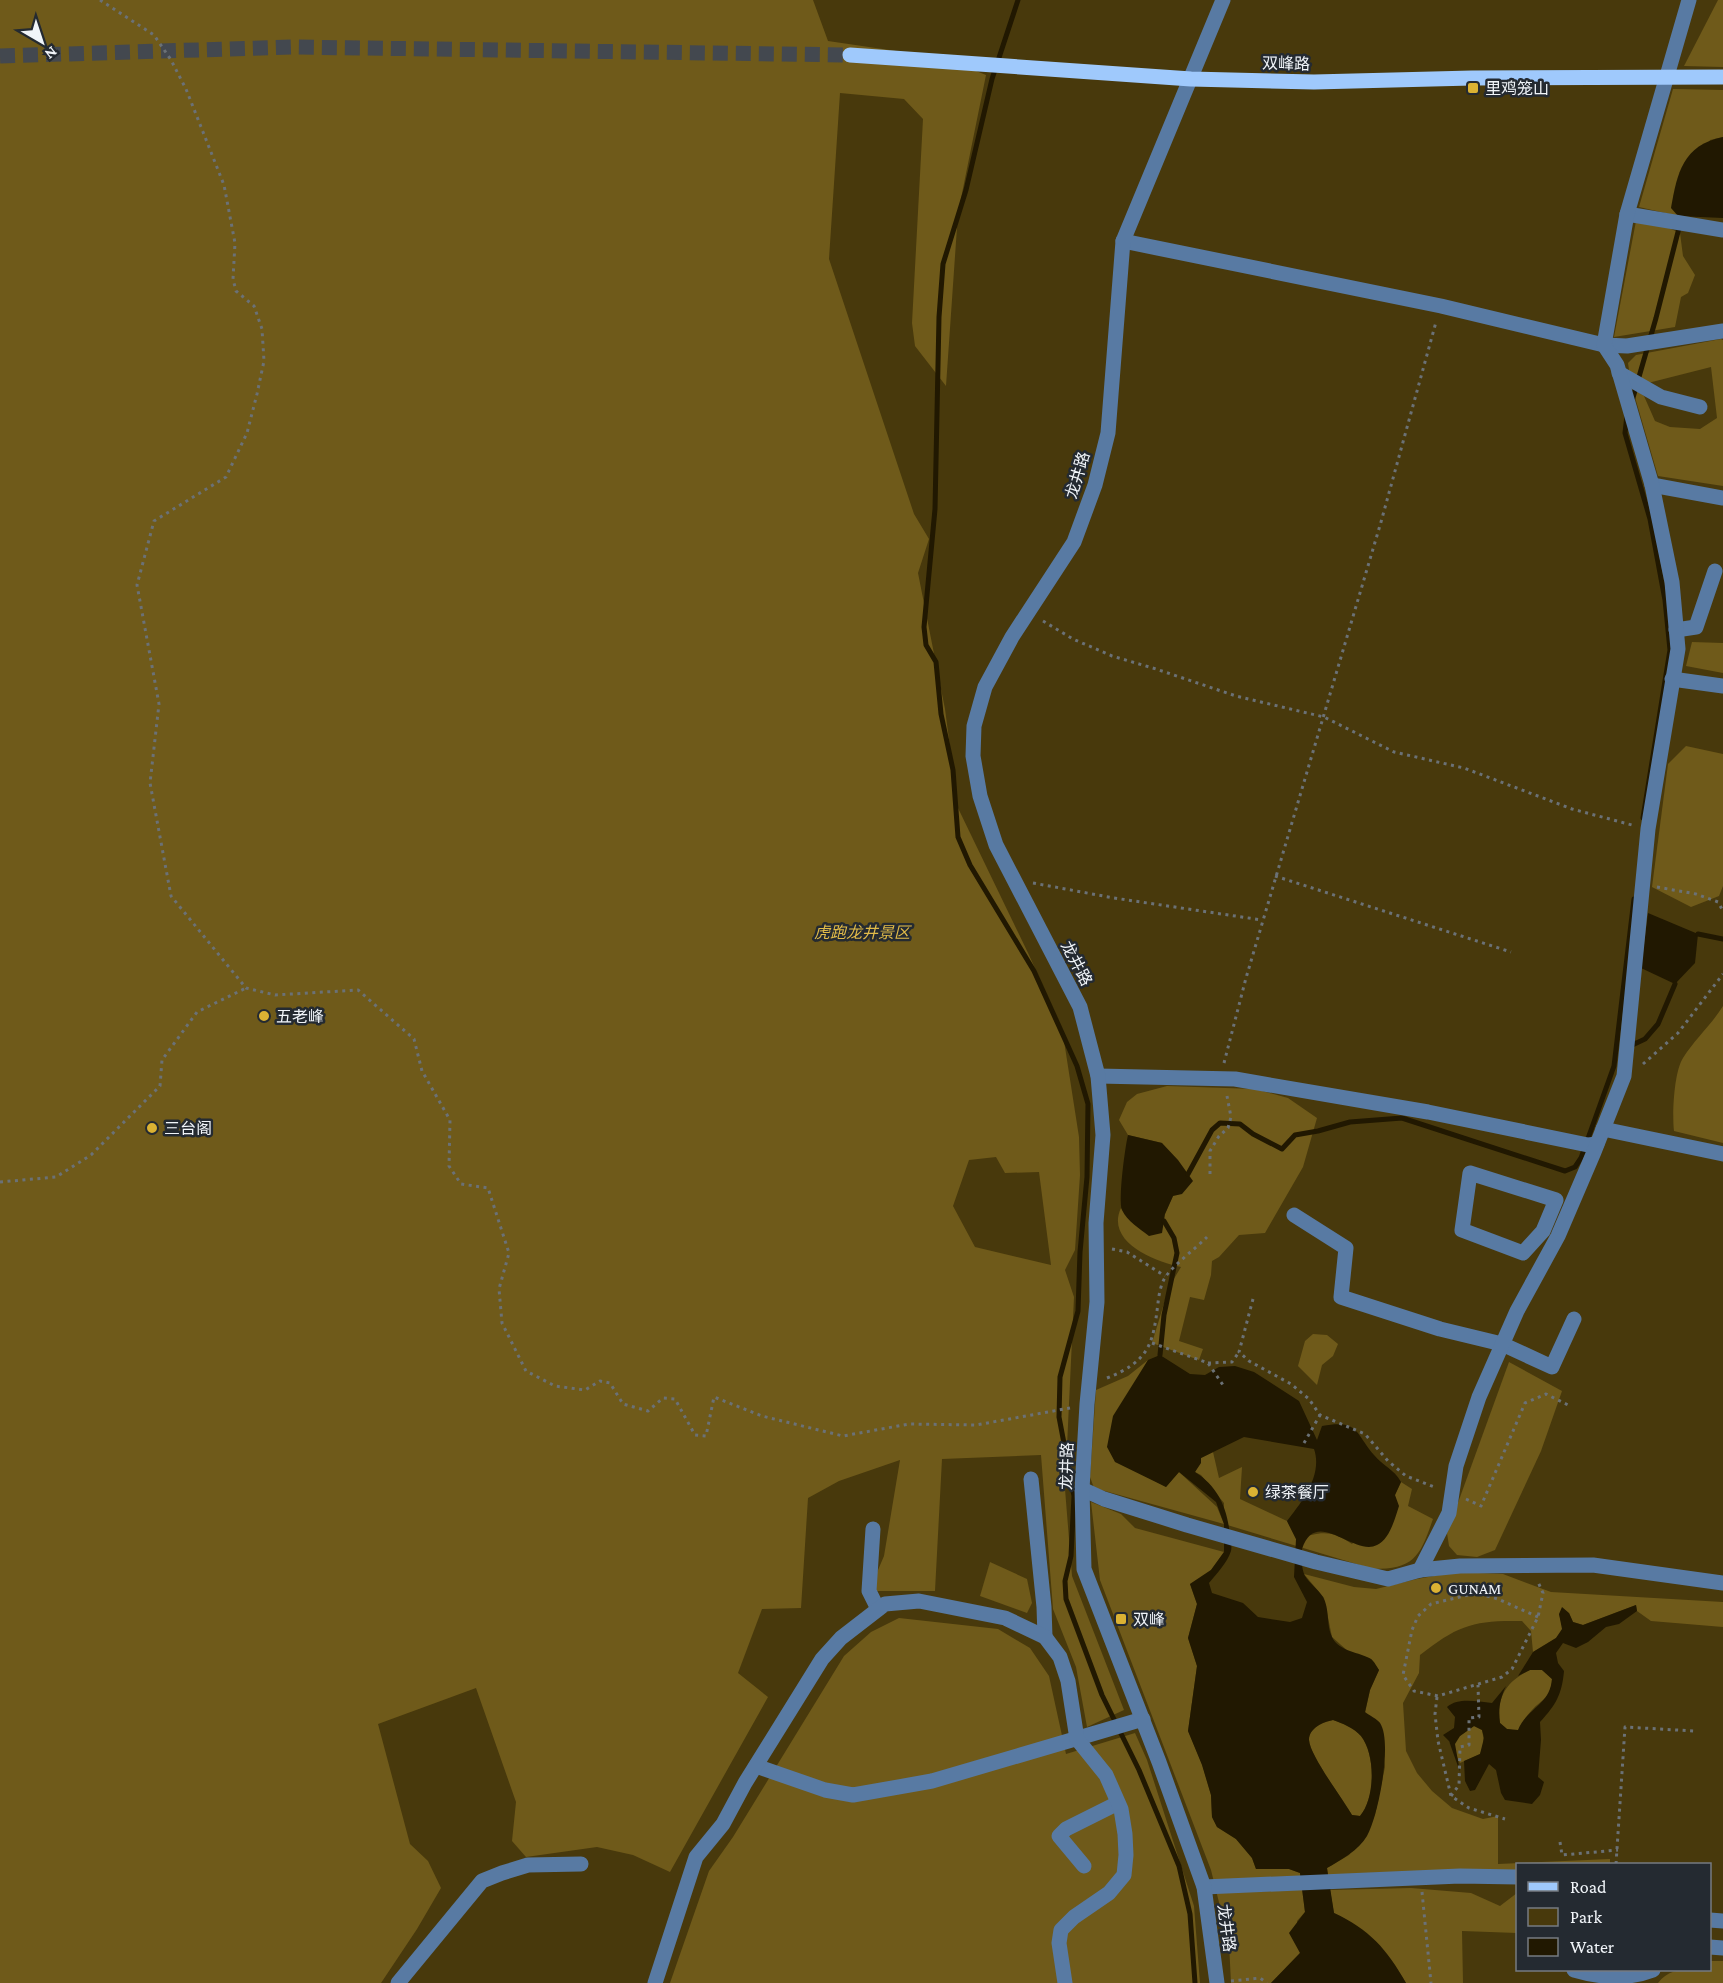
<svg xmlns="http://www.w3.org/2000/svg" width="1723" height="1983" viewBox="0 0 1723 1983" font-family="'Crimson Pro','Noto Sans SC',serif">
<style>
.green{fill:#48390c;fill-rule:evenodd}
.forest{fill:#6f5a1a;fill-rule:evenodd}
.water{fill:#211801;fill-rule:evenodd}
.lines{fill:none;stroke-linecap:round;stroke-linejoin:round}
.stream{stroke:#211801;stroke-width:5}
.major-tunnel{stroke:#43484f;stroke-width:15;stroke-dasharray:15 8;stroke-linecap:butt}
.path{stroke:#6b7176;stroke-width:3;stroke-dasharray:3 4.5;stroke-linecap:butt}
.minor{stroke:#587aa3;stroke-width:15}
.major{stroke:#9fc9fc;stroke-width:15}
.poi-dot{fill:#dbb233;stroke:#242a31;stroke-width:2}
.labels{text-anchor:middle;stroke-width:5;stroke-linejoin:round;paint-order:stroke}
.street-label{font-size:16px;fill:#f1f5f9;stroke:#242a31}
.poi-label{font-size:16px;fill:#f1f5f9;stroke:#242a31;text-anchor:start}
.park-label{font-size:16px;font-style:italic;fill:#e1bb49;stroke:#242a31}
</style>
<rect width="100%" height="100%" fill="#242a31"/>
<path class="green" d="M0,0H1723V1983H0ZM1518,1864H1710V1970H1518Z"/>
<g class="forest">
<path d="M0,0H813L828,41L944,58L986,75L958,213L946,386L915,346L912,323L923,119L904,99L840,93L829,259L914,514L929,539L918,573L945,709L958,808L1029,955L1062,1028L1079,1137L1080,1175L1075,1250L1065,1270L1074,1297L1065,1489L1072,1576L1124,1710L1087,1727L1076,1667L1053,1609L1041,1455L942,1459L935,1591H869L884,1556L900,1460L839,1481L808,1498L801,1608L762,1609L738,1673L768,1697L670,1872L633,1855L597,1847L526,1857L512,1841L516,1802L476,1688L378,1724L410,1844L428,1861L441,1888L417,1929L381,1983H0ZM996,1157L1005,1173L1039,1172L1051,1265L975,1247L953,1206L969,1160Z"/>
<path d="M1718,0H1723V67L1684,66Z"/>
<path d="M1673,89L1723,90V137L1710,140L1678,216L1639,207Z"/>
<path d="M1636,221L1662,225L1680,233L1683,256L1695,275L1688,293L1681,297L1675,327L1614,337Z"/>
<path d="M1721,339L1723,340V486L1658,476L1632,387L1644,396L1655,421L1670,427L1700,429L1717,418L1711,367L1644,384L1630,377L1628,363L1636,355Z"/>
<path d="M1692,642L1723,643V673L1686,666Z"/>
<path d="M1686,746L1723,754V886L1719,896L1691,907L1652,887L1668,764Z"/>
<path d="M1723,1006V1143L1674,1131C1672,1114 1674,1072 1683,1058C1695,1039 1712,1024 1723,1006Z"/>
<path d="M1167,1086L1255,1089L1288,1098L1317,1118L1303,1167L1265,1233L1239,1235L1219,1257L1212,1261L1211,1275L1204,1300L1190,1297L1179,1341L1203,1349L1199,1360L1152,1343L1169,1287L1181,1267C1155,1262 1105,1242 1121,1208L1127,1216L1165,1214L1173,1196L1162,1143L1128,1135L1119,1120L1127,1102L1137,1094Z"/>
<path d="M1313,1334L1327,1335L1338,1344L1333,1356L1322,1365L1317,1385L1298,1366L1305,1341Z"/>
<path d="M1148,1360L1140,1374L1142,1474L1166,1487L1179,1472L1217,1507L1224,1524V1503L1201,1475L1195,1472L1201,1458L1213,1452L1219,1478L1242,1467L1240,1499L1287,1521L1296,1539C1321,1532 1330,1529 1352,1544L1395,1495L1401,1482L1412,1489L1408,1506L1433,1519C1420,1556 1415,1569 1373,1569L1224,1524L1094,1488L1090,1477L1096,1390L1128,1376Z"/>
<path d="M1509,1362L1562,1391L1541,1451L1495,1550L1477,1557L1457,1555L1449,1546L1447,1533Z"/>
<path d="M1091,1502L1121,1514L1135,1528L1224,1552L1211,1570L1190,1584L1197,1604L1188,1638L1197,1666L1188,1731L1202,1764L1211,1795L1212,1817L1217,1827L1236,1839L1252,1858L1256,1869H1289L1300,1873L1305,1912L1297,1921L1300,1953L1271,1983H1231L1229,1943L1211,1870L1100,1580Z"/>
<path d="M990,1562L1027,1579L1032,1603L1027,1613L980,1596Z"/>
<path d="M1456,1572L1503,1574L1551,1592L1723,1602V1627L1651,1621L1637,1611L1636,1605L1583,1625L1573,1622L1569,1613L1559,1614L1563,1629L1556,1638L1533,1652L1531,1631L1522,1621C1474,1620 1458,1625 1420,1655L1419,1673L1403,1703L1406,1751L1417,1773L1432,1791L1452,1808L1483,1819L1498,1816V1864L1610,1859V1864H1518L1517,1873L1328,1877L1327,1868L1349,1855L1375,1815L1385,1767L1380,1723L1365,1713L1370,1690L1379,1670L1371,1659L1349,1652L1332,1637L1324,1598L1304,1574L1354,1587L1376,1589L1417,1579Z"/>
<path d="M899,1618L998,1629L1030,1648L1049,1676L1066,1754L1135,1733L1147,1760L1194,1906L1200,1983H670L709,1871L733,1837L844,1656L871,1632Z"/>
<path d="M1530,1670H1542L1552,1679C1551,1699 1543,1698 1532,1710C1526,1716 1522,1724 1518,1731L1507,1729L1500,1723C1496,1697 1507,1681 1530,1670Z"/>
<path d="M1333,1720C1342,1723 1354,1728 1361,1736C1376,1755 1375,1799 1360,1816L1352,1815C1343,1799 1310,1756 1309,1740C1309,1728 1323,1722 1333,1720Z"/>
<path d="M1474,1726L1482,1730C1484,1739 1484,1746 1480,1754L1460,1763L1449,1741L1460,1736Z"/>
<path d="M1411,1888L1471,1893L1500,1906L1517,1893V1933L1462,1931L1463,1983H1406C1390,1954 1363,1927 1334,1913L1330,1890Z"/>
<path d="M1710,1961H1723V1983H1658C1671,1966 1690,1970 1710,1970Z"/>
</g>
<g class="water">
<path d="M1723,137V218L1678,216L1671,208C1677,173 1683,145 1723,137Z"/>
<path d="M1648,913L1698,934L1695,963L1675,984L1641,968Z"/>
<path d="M1128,1135L1162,1143L1178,1160L1193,1181L1182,1194L1173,1196L1165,1214L1162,1233L1149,1236C1140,1229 1127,1221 1122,1210C1118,1200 1125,1147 1128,1135Z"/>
<path d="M1160,1355L1190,1374L1205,1375L1219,1367L1235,1366L1254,1372L1299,1401L1317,1440L1322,1426C1359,1419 1355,1433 1374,1455C1383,1466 1394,1469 1401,1482L1395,1495L1399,1506C1395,1518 1390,1539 1377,1545C1354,1557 1316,1506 1302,1549C1300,1555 1302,1570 1305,1576C1310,1584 1318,1589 1323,1597C1330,1609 1326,1625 1332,1637C1339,1652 1360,1652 1371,1659C1374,1661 1377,1667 1379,1670L1370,1690L1365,1712C1369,1715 1377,1719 1380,1723C1393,1742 1378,1817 1367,1836C1359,1850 1341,1860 1327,1868L1334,1913C1369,1929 1387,1949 1406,1983H1271L1300,1953L1289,1933L1305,1912L1300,1873L1289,1869H1256L1252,1858L1236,1839L1217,1827L1212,1817L1211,1795L1202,1765L1188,1731L1197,1666L1188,1638L1197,1604L1190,1584L1211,1570L1224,1552V1524L1216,1502L1179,1472L1166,1487L1115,1462L1107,1447L1113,1416L1148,1360ZM1244,1437L1314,1449C1323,1475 1302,1502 1287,1521L1296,1539L1294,1577L1307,1602L1302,1618L1290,1622L1258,1617L1243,1603L1212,1593L1209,1583C1217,1573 1227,1563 1231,1551C1232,1547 1231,1541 1230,1537C1228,1510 1219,1487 1195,1472L1201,1463V1458ZM1333,1720C1342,1723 1354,1728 1361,1736C1376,1755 1375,1799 1360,1816L1352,1815C1343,1799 1310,1756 1309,1740C1309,1728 1323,1722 1333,1720Z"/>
<path d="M1636,1605L1637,1611L1619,1624L1606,1627L1588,1642L1576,1648L1563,1643L1556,1653L1558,1663L1564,1671C1562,1694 1556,1705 1540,1722L1541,1740L1538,1777L1544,1782L1540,1795L1532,1804L1505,1800L1501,1793L1496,1770L1489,1764L1475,1790L1470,1791L1465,1781L1464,1761L1480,1754L1484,1738L1482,1730L1474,1726L1460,1736L1455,1744L1460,1772L1449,1741L1443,1735L1454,1728L1455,1717L1447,1707C1459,1697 1477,1702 1492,1703L1506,1686C1500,1699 1498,1709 1500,1723L1507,1729L1518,1730C1527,1708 1550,1705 1552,1679L1542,1670H1530L1518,1676L1533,1652L1556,1638L1562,1629L1559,1614L1562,1607L1569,1613L1573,1622L1583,1625Z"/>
</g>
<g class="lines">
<g class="stream">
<path d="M1018,0L992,79L966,190L943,264L939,317L935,509L924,627L926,645L936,662L941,714L953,770L958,837L970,865L1034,971L1077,1066L1088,1104L1087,1177L1080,1252L1078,1311L1060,1377L1059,1417L1074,1496L1071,1556L1065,1581L1066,1599L1102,1695L1139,1770L1179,1866L1190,1914L1195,1983"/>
<path d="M1632,401L1656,318L1680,224"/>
<path d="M1627,415L1625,433L1650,519L1665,600L1670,650L1643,818"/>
<path d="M1698,934L1723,939"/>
<path d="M1628,1047L1645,1039L1658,1024L1675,984"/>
<path d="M1188,1174L1212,1130L1220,1123L1240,1124L1253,1134L1282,1149L1295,1135L1318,1131L1350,1122L1402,1118L1565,1171L1575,1167L1581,1158L1614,1066L1634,899"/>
<path d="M1160,1355L1164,1315L1177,1253L1174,1238L1164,1221"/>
</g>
<path class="major-tunnel" d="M0,56L293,47L850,55"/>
<g class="path">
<path d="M100,0L154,35L171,60L186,89L224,185L235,243L233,279L236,291L254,306L262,329L264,361L257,394L247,433L226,477L154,521L137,585L159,704L150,783L171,896L246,988L275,995L358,990L414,1039L422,1071L450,1120L449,1166L461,1184L488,1188L509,1253L499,1289L502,1323L526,1371L555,1386L585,1390L600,1381L610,1383L623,1404L648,1411L663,1398L675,1399L695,1435L706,1436L714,1397L762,1416L843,1436L909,1424L976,1425L1070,1408"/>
<path d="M1043,621L1073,639L1112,656L1156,669L1236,696L1324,717L1394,752L1464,768L1572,809L1632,825"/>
<path d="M1275,876L1511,952"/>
<path d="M1033,883L1114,898L1262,920"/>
<path d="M1657,887L1696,894L1718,902L1723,911"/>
<path d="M1224,1063L1246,978L1381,522L1436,322"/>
<path d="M1643,1064L1678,1033L1723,974"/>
<path d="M1210,1174V1151L1219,1136L1228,1128L1231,1117L1227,1096"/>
<path d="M0,1182L56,1177L91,1155L160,1086L162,1060L197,1012L246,988"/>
<path d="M1112,1249L1127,1252L1165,1276"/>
<path d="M1253,1299L1239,1352L1249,1361L1291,1384L1309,1399L1320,1415L1365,1434L1388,1461L1406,1476L1437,1488"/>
<path d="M1152,1343L1208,1363L1223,1385"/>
<path d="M1208,1363L1232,1362L1239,1352"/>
<path d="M1107,1378C1149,1361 1153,1345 1158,1303C1159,1294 1161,1283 1166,1276C1176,1263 1195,1249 1207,1237"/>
<path d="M1304,1443L1320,1415"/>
<path d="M1466,1499L1481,1506L1525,1403L1546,1394L1570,1406"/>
<path d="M1538,1617L1498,1599L1476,1593L1431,1604L1418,1616L1412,1630L1403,1675L1414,1691L1438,1696L1502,1677L1512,1669L1538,1617L1543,1593L1538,1582"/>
<path d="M1437,1697L1435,1714L1438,1741L1451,1796L1469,1808L1505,1819"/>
<path d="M1451,1796L1459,1785L1460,1747L1469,1745V1718L1479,1717L1478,1685"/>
<path d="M1560,1842L1562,1855L1618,1850"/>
<path d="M1616,1864L1625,1727L1694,1731"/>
<path d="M1422,1892L1431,1983"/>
<path d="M1231,1981L1260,1978L1267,1983"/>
</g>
<g class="minor">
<path d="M1627,214L1723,230"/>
<path d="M1123,241L1441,306L1604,345L1627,346L1723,331"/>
<path d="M1619,373L1661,397L1700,407"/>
<path d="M1652,485L1723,498"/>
<path d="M1676,630L1696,627L1715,571"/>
<path d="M1672,679L1723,686"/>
<path d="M1098,1076L1235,1079L1428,1112L1588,1145L1597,1144"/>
<path d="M1603,1129L1723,1154"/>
<path d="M1470,1173L1556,1200L1543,1231L1523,1253L1462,1230Z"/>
<path d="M1294,1215L1346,1248L1341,1297L1440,1329L1502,1344L1552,1367L1574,1319"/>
<path d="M1031,1479L1044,1607L1045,1637"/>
<path d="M1082,1489L1104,1499L1187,1525L1316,1562L1388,1579L1420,1570L1460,1566L1593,1565L1723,1583"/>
<path d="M873,1529L869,1591L878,1609"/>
<path d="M1420,1570L1449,1513L1456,1466L1479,1397L1517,1311L1558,1236L1594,1152L1624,1076L1648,829L1678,649L1672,582L1652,485L1617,365L1604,345L1627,214L1689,0"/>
<path d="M756,1766L825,1790L853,1795L932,1781L1143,1719"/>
<path d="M1084,1866L1059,1836L1066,1829L1118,1803"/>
<path d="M1204,1887L1460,1876L1518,1877"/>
<path d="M1710,1920L1723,1921"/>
<path d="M1710,1947L1723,1948"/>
<path d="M1574,1970C1601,1978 1627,1980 1653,1970"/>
<path d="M398,1983L482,1881L502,1873L528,1865L581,1864"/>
<path d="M655,1983L696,1857L723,1824L745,1783L822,1659L841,1638L885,1604L919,1601L1005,1618L1045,1637L1060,1657L1068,1681L1077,1739L1106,1775L1121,1809L1125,1834L1126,1855L1124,1875L1109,1893L1074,1917L1061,1930L1059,1943L1065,1983"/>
<path d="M1217,1983L1204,1887L1159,1762L1084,1569L1082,1489L1087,1404L1097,1302L1096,1223L1103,1135L1098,1076L1080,1007L996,845L980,796L973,756L974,726L985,687L1012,637L1074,542L1095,485L1108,433L1123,241L1223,0"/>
</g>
<path class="major" d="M850,55L1191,79L1314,82L1472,78L1723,77"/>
</g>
<g class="poi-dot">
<rect x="1467" y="82" width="12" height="12" rx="3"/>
<circle cx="264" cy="1016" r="6"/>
<circle cx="152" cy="1128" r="6"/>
<circle cx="1253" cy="1492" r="6"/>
<circle cx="1436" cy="1588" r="6"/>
<rect x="1115" y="1613" width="12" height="12" rx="3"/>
</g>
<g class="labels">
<g class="street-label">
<text transform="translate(1286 63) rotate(1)" y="6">双峰路</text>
<text transform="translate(1077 475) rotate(-73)" y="6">龙井路</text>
<text transform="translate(1077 963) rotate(62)" y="6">龙井路</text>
<text transform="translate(1066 1466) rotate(-88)" y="6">龙井路</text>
<text transform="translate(1227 1928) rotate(82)" y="6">龙井路</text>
</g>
<g class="poi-label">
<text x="1485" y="94">里鸡笼山</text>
<text x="276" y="1022">五老峰</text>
<text x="164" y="1134">三台阁</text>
<text x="1265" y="1498">绿茶餐厅</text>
<text x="1448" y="1594">GUNAM</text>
<text x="1133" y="1625">双峰</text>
</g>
<g class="park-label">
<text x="862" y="938">虎跑龙井景区</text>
</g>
</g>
<rect x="1516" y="1863" width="195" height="108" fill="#242a31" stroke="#767b81" stroke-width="1.5"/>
<rect x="1528" y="1882" width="30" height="9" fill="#9fc9fc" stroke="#767b81" stroke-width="1.5"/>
<text x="1570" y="1893" font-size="18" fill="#f1f5f9">Road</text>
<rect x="1528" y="1908" width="30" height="18" fill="#48390c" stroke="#767b81" stroke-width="1.5"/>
<text x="1570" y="1923" font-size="18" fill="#f1f5f9">Park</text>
<rect x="1528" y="1938" width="30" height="18" fill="#211801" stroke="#767b81" stroke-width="1.5"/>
<text x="1570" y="1953" font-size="18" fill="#f1f5f9">Water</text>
<g transform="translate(42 42) rotate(141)" stroke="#242a31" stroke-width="4.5" paint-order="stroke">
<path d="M0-4.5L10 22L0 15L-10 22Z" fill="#f1f5f9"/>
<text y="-9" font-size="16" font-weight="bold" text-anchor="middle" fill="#f1f5f9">N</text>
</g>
</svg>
